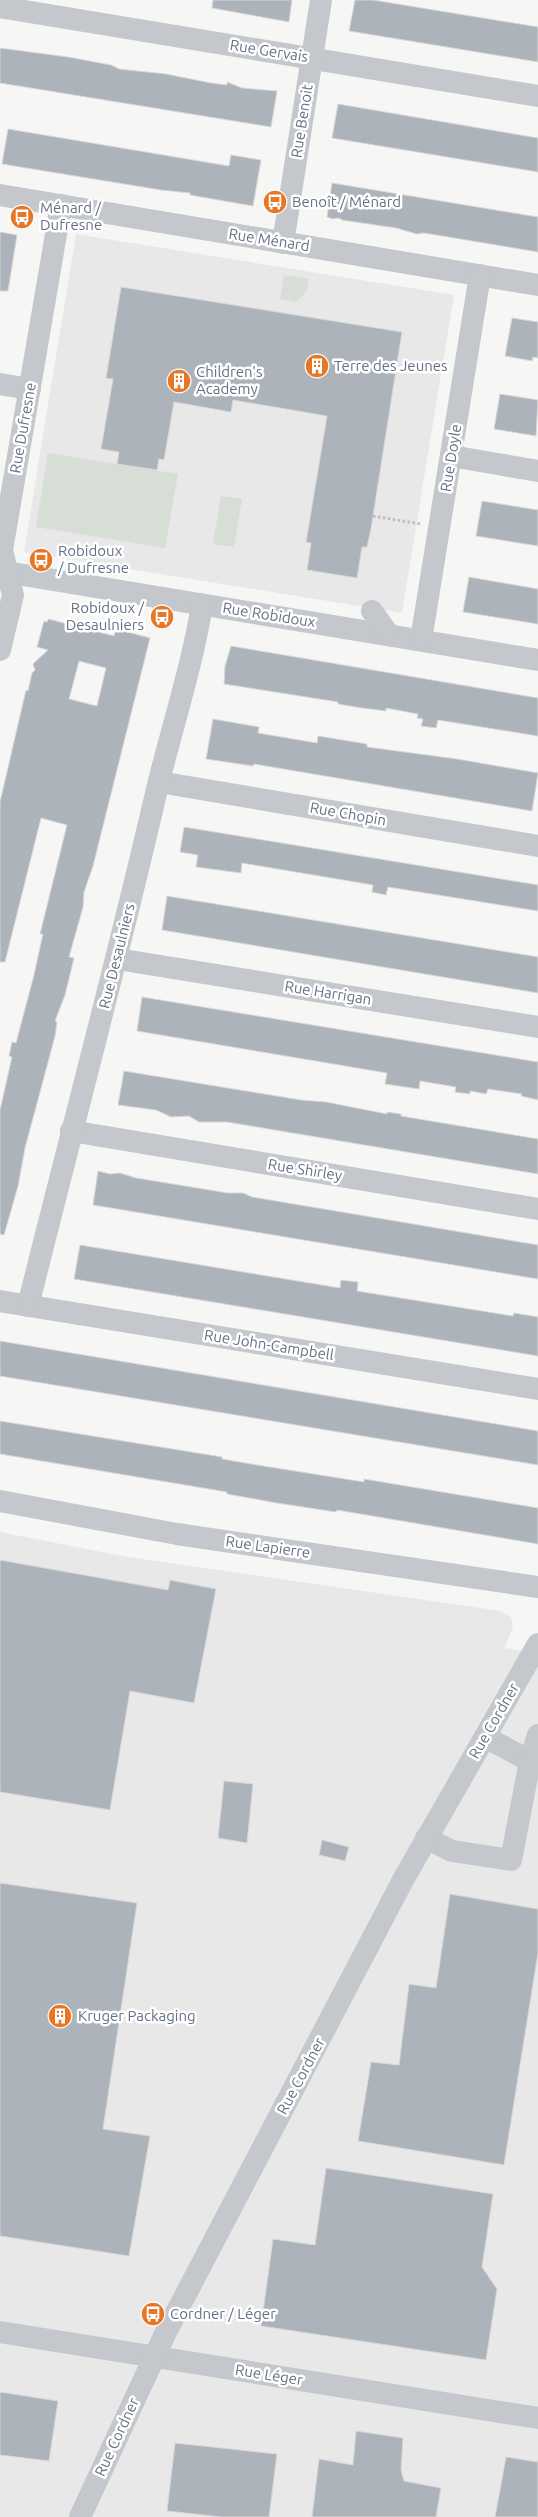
<svg xmlns="http://www.w3.org/2000/svg" width="538" height="2517" viewBox="0 0 538 2517" font-family="Ubuntu,sans-serif">
<style>
.built{fill:#e7e8e7}
.green{fill:#d7ded5}
.building{fill:#adb3ba;stroke:#d8d8d6;fill-rule:evenodd}
.lines{fill:none;stroke-linecap:round;stroke-linejoin:round}
.path{stroke:#bebfc2;stroke-width:3;stroke-dasharray:2.5 2.5;stroke-linecap:butt}
.minor{stroke:#c4c7cb;stroke-width:22}
.labels{text-anchor:middle;stroke-width:5;stroke-linejoin:round;paint-order:stroke}
.street-label{font-size:15px;fill:#657185;stroke:#fff}
.poi-label{font-size:15px;fill:#657185;stroke:#fff;text-anchor:start}
</style>
<rect width="100%" height="100%" fill="#f6f7f4"/>
<g class="built">
<path d="M76,234L454,295L402,613L24,552Z"/>
<path d="M0,1532L122,1556L501,1611L511,1617L513,1628L504,1648L538,1653V2517H0Z"/>
</g>
<g class="green">
<path d="M284,275L309,279L307,291L296,302L280,299Z"/>
<path d="M48,453L178,474L165,548L36,527Z"/>
<path d="M221,496L242,499L234,547L213,544Z"/>
</g>
<g class="building">
<path d="M213,0H292L289,22L212,8Z"/>
<path d="M355,0H373L538,27V62L349,31Z"/>
<path d="M0,48L68,57L111,65L119,69L166,74L211,83L227,85V82L242,88L277,91L271,127L0,83Z"/>
<path d="M338,104L538,138V172L332,138Z"/>
<path d="M8,129L229,166L231,155L261,160L253,206L190,195V193L161,190L2,164Z"/>
<path d="M332,183L538,217V252L424,233L417,234L396,228L342,220L339,218L333,219L327,217Z"/>
<path d="M0,232L17,235L8,291H0Z"/>
<path d="M121,287L402,332L371,529L367,547H362L357,578L307,570L311,543L306,542L327,416L233,400L231,412L174,402L164,460L159,459L157,470L117,464L119,452L101,449L113,379L106,378Z"/>
<path d="M512,318L538,322V358L533,357L532,361L505,356Z"/>
<path d="M500,394L538,400L536,436L494,429Z"/>
<path d="M482,501L538,510V546L476,536Z"/>
<path d="M469,577L538,589V624L463,612Z"/>
<path d="M48,619L114,636L116,629L150,638L93,866L84,892L83,907L69,957L74,958L65,995L55,1021L57,1022L55,1036L25,1148L18,1186L4,1235L0,1234V1110L12,1057L9,1056L12,1042L16,1043L34,975L43,934H40L67,825L41,818L5,962H0V802L26,690L28,691L32,673L35,670L33,664L48,650L37,647L44,621L47,622ZM79,661L106,668L97,706L69,699Z"/>
<path d="M231,646L538,698V736L438,720L436,728L421,726L423,719L417,718L418,714L386,708V711L362,708L338,704V702L224,684L225,666Z"/>
<path d="M213,719L259,727L258,733L317,743L318,736L367,744V747L457,759L538,773L532,811L254,764L253,766L206,759Z"/>
<path d="M184,827L538,885V911L388,887L386,895L372,892L373,885L242,863L241,873L196,867L198,855L180,852Z"/>
<path d="M167,896L538,957V993L162,930Z"/>
<path d="M142,997L538,1062V1100L521,1096L522,1094L488,1089L486,1094L470,1091V1094L455,1092L456,1087L420,1081L419,1089L385,1084L387,1073L137,1031Z"/>
<path d="M124,1071L301,1100L326,1102L387,1114V1112L401,1114V1116L538,1139V1174L227,1122H199L189,1116L171,1117L156,1110L118,1105Z"/>
<path d="M98,1171L110,1174L120,1173L136,1178L228,1193H243L252,1197L538,1245V1279L93,1205Z"/>
<path d="M80,1245L340,1288L341,1280L358,1282L357,1291L513,1316L514,1313L538,1317V1356L74,1279Z"/>
<path d="M0,1341L538,1431V1465L0,1376Z"/>
<path d="M0,1421L222,1457V1459L257,1465L364,1482V1479L538,1508V1544L337,1510L336,1512L277,1503L227,1494V1492L0,1454Z"/>
<path d="M0,1560L168,1590L170,1580L216,1589L194,1703L130,1691L110,1810L0,1792Z"/>
<path d="M224,1781L253,1784L247,1843L218,1838Z"/>
<path d="M322,1840L349,1847L345,1861L319,1855Z"/>
<path d="M0,1883L137,1903L103,2129L150,2136L129,2256L0,2236Z"/>
<path d="M450,1894L538,1909V1953L504,2165L358,2141L371,2062L399,2065L409,1984L436,1988Z"/>
<path d="M326,2168L493,2194L482,2267L497,2289L486,2360L261,2326L273,2239L315,2245Z"/>
<path d="M0,2392L58,2401L49,2461L0,2455Z"/>
<path d="M356,2431L403,2438L401,2470L404,2481L441,2488L436,2517H312L319,2459L353,2465Z"/>
<path d="M175,2443L277,2454L269,2517H222L167,2511Z"/>
<path d="M506,2457L538,2462V2517H495Z"/>
</g>
<g class="lines">
<path class="path" d="M373,516L421,524"/>
<g class="minor">
<path d="M0,7L538,96"/>
<path d="M0,195L538,285"/>
<path d="M283,243L321,0"/>
<path d="M0,384L30,389"/>
<path d="M451,456L538,471"/>
<path d="M0,571L538,660"/>
<path d="M372,611L389,635"/>
<path d="M421,640L480,275"/>
<path d="M0,650L13,595L2,550L61,205"/>
<path d="M159,782L538,846"/>
<path d="M117,959L538,1027"/>
<path d="M71,1131L538,1209"/>
<path d="M0,1301L538,1389"/>
<path d="M28,1306C71,1133 117,962 157,789C172,727 192,667 202,605"/>
<path d="M0,1501L177,1534L538,1587"/>
<path d="M485,1737L530,1761"/>
<path d="M426,1838L452,1851L511,1860L530,1761L538,1735"/>
<path d="M0,2332L538,2418"/>
<path d="M80,2517L166,2332L403,1880L538,1644"/>
</g>
</g>
<defs>
<g id="bus-disc" transform="scale(1.25)"><circle r="9.5" fill="#e57726" stroke="#fff"/><path d="M-5-6H5V4H4V6H2V4H-2V6H-4V4H-5ZM-3.5-4V0h7V-4ZM-3.5 1.2v1.5H-2V1.2ZM2 1.2v1.5H3.5V1.2Z" fill="#fff"/></g>
<g id="building-disc" transform="scale(1.25)"><circle r="9.5" fill="#e57726" stroke="#fff"/><path d="M-4-6H4V6H1V3H-1V6H-4ZM-2.5-4.3h1.7v1.8h-1.7ZM.8-4.3h1.7v1.8H.8ZM-2.5-1h1.7V.8h-1.7ZM.8-1h1.7V.8H.8Z" fill="#fff"/></g>
</defs>
<g fill-rule="evenodd">
<use href="#bus-disc" x="275" y="202"/>
<use href="#bus-disc" x="22" y="217"/>
<use href="#building-disc" x="317" y="366"/>
<use href="#building-disc" x="179" y="381"/>
<use href="#bus-disc" x="41" y="560"/>
<use href="#bus-disc" x="162" y="617"/>
<use href="#building-disc" x="60" y="2016"/>
<use href="#bus-disc" x="153" y="2314"/>
</g>
<g class="labels">
<g class="street-label">
<text transform="translate(269 51) rotate(9)" y="5">Rue Gervais</text>
<text transform="translate(302 121) rotate(-81)" y="5">Rue Benoit</text>
<text transform="translate(269 240) rotate(9)" y="5">Rue Ménard</text>
<text transform="translate(23 428) rotate(-80)" y="5">Rue Dufresne</text>
<text transform="translate(451 458) rotate(-81)" y="5">Rue Doyle</text>
<text transform="translate(269 615) rotate(9)" y="5">Rue Robidoux</text>
<text transform="translate(348 814) rotate(10)" y="5">Rue Chopin</text>
<text transform="translate(117 956) rotate(-76)" y="5">Rue Desaulniers</text>
<text transform="translate(328 993) rotate(9)" y="5">Rue Harrigan</text>
<text transform="translate(305 1170) rotate(9)" y="5">Rue Shirley</text>
<text transform="translate(269 1345) rotate(9)" y="5">Rue John-Campbell</text>
<text transform="translate(268 1547) rotate(8)" y="5">Rue Lapierre</text>
<text transform="translate(494 1721) rotate(-60)" y="5">Rue Cordner</text>
<text transform="translate(301 2076) rotate(-62)" y="5">Rue Cordner</text>
<text transform="translate(269 2375) rotate(9)" y="5">Rue Léger</text>
<text transform="translate(117 2437) rotate(-65)" y="5">Rue Cordner</text>
</g>
<g class="poi-label">
<text x="292" y="207">Benoît / Ménard</text>
<text x="40" y="213">Ménard /<tspan x="40" dy="17">Dufresne</tspan></text>
<text x="334" y="371">Terre des Jeunes</text>
<text x="196" y="377">Children's<tspan x="196" dy="17">Academy</tspan></text>
<text x="58" y="556">Robidoux<tspan x="58" dy="17">/ Dufresne</tspan></text>
<text x="144" y="613" text-anchor="end">Robidoux /<tspan x="144" dy="17">Desaulniers</tspan></text>
<text x="78" y="2021">Kruger Packaging</text>
<text x="170" y="2319">Cordner / Léger</text>
</g>
</g>
</svg>
